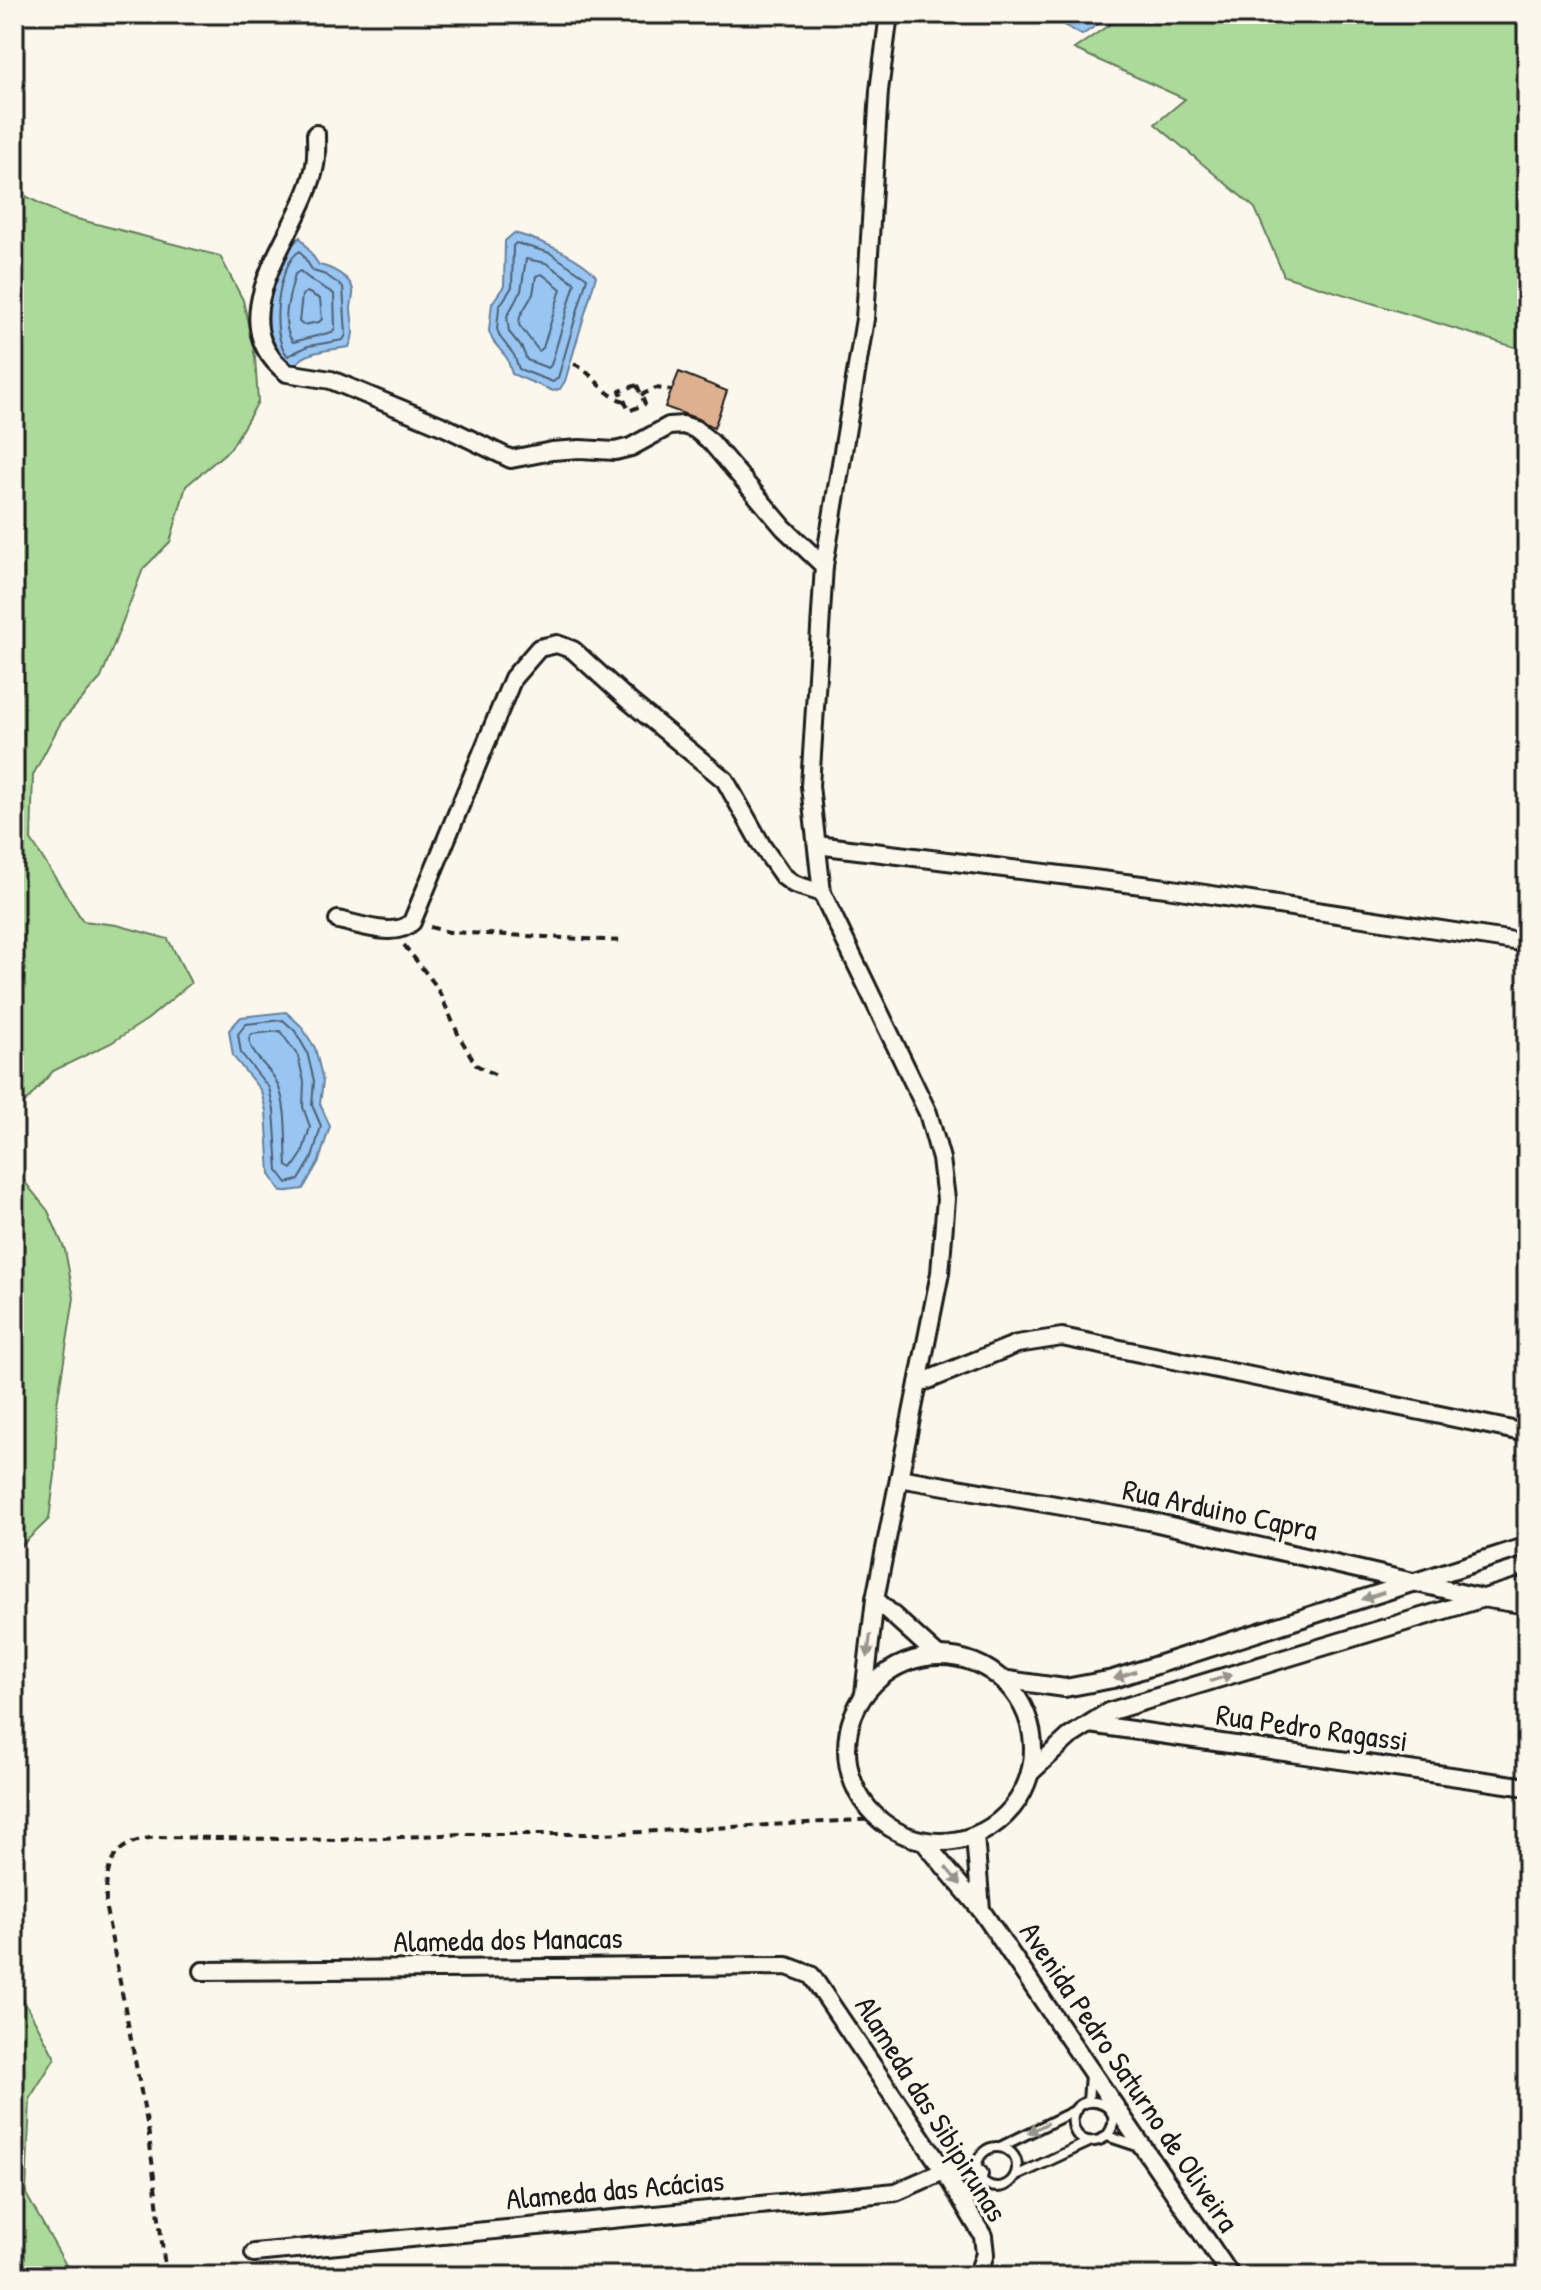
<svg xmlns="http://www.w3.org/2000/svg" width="1541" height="2290" viewBox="0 0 1541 2290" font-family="'Patrick Hand',sans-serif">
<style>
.green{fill:#acda9a;stroke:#647b5b;stroke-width:2}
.water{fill:#98c5f2;stroke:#66819c;stroke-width:2}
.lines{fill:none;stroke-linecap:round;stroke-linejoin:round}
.shore{stroke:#4e6072;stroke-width:2}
.building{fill:#deb08f;stroke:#1c1c1c;stroke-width:2}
.service-casing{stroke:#1c1c1c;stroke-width:14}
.minor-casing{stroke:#1c1c1c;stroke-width:22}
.path{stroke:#1c1c1c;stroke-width:4;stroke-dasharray:8 6;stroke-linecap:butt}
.service{stroke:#fbf7ec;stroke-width:8}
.minor{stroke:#fbf7ec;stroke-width:16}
.oneway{fill:#97948e}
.labels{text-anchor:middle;stroke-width:7;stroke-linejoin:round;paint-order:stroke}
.street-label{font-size:30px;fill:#1c1c1c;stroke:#fbf7ec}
</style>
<rect width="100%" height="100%" fill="#fbf7ec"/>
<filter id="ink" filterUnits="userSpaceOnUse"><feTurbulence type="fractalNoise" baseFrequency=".0125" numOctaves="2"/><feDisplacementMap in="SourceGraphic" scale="16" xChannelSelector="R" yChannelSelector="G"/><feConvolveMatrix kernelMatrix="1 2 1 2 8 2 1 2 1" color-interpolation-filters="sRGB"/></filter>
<g filter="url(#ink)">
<g class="green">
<path d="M1125,14H1527V351L1284,276L1255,208L1155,124L1185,99L1074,49Z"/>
<path d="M14,190L62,215L220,256L243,300L255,357L258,402L231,448L186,486L170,542L143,569L101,678L61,722L33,775L31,840L83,921L117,925L168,939L191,983L148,1019L111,1043L53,1071L14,1115Z"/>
<path d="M14,1130L17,1172L48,1211L65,1250L74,1298L57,1404L55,1475L49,1519L14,1553Z"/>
<path d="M14,1994L23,1999L55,2058L30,2098L26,2194L67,2267L76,2276H14Z"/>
</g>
<g class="water">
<path d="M927,14H999L963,20L928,17Z"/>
<path d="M1044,14H1113L1082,35Z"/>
<path d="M514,233C537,239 581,257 596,276L565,381L560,389L553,391L512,374L507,358L493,341L489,331L492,303L504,286L505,241Z"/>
<path d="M300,237L319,265C330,267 351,277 353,290C354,296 351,303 351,309C352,324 356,333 349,347C331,350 302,350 294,368C289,365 282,361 278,356C261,336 270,284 280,262C285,252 292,245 300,237Z"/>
<path d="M286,1012L301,1026L315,1048L323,1081L320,1104L330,1126L319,1161L303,1189L281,1192L270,1174L266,1111L261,1091L233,1056L229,1030L241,1017Z"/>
</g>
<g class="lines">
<g class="shore">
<path d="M516,243L550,253L587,278L558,378L553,382L519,369L514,355L500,337L497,329L499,307L512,287L513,246Z"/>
<path d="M300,251L313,271L326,275L343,287L346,335L343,340L308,346L288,356C269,337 277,264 300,251Z"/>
<path d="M526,259L546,263L575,283L551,365L548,368L527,360L522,348L509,332L507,316L521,291Z"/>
<path d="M300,271C310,281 322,286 334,294L335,328L332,332L293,342C279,325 290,294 295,274Z"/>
<path d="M542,274L561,289L543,348L539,351L519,325L520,316L533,294L536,276Z"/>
<path d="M307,292L320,299L322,319L319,322L303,325L299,322L302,295Z"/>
<path d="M283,1020L295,1031L307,1052L314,1081L312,1105L321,1126L312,1158L299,1180L287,1183L278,1171L274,1110L269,1088L241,1053L238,1034L246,1024Z"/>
<path d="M280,1031L298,1056L304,1082L303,1107L310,1127L302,1154L292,1169L287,1166C285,1140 288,1109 278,1085C271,1067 251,1058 249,1038L252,1034Z"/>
</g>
</g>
<path class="building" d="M679,372L727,391L714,428L698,419L665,407Z"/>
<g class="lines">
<g class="service-casing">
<g id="service">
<path d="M1088,2102L1090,2074"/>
<path d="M1107,2136C1134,2100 1067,2087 1073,2124C1076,2143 1094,2145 1107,2136L1140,2147"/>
<circle cx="997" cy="2167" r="20"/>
<path d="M1000,2147L1076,2110"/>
<path d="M1016,2176L1089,2142"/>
</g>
</g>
<g class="minor-casing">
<g id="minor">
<path d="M316,134C316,144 317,155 315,165C304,230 213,316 287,373L331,380L447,428L511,459L552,451L580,449L615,451L631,447L669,426L683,425L695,429L711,442L784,528L824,566"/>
<path d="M817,845L1166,888L1527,943"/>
<path d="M338,920C359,924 395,939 412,922L513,678L539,648L557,644L573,650L629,701L725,780L762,846L783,876L794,884L822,893"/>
<path d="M918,1384L1017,1344L1062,1337L1527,1433"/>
<path d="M899,1478L1149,1521L1482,1598L1527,1605"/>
<path d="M875,1599L938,1656"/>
<circle cx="940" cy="1749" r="93"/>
<path d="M1001,1679L1065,1688L1113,1679L1527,1546"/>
<path d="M864,1694L875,1599L940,1273L946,1199L941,1159L928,1113L822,893L810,786L824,566L865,319L879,91L889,14"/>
<path d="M1090,1724L1527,1787"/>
<path d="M1030,1773L1069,1737L1108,1712L1527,1585"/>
<path d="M975,1836L981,1910"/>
<path d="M924,1842L981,1910L1231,2276"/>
<path d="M203,1971L787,1966L811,1975L944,2171L983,2236L985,2254L977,2276"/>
<path d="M254,2253L896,2192L944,2171L979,2174"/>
</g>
</g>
<g class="path">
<path d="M574,364C594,372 603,397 625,401"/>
<path d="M637,385L645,404L629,411L620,391Z"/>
<path d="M641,395L656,388L672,390"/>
<path d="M430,927L449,932L623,941"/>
<path d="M404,945L437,987L459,1036L476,1065L500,1077"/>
<path d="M166,2276L148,2128L106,1909C105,1865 110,1841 159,1837L339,1840L463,1834H604L878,1819"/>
</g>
<use href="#service" class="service"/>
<use href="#minor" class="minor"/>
</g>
<defs><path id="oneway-solid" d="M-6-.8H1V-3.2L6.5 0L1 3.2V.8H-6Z" transform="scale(2)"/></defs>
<g class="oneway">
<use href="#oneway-solid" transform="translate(1373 1596) rotate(162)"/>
<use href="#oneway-solid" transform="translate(869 1646) rotate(97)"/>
<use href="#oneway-solid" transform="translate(1125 1675) rotate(162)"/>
<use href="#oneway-solid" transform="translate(1221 1678) rotate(-17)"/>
<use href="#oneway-solid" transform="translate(953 1876) rotate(50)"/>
<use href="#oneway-solid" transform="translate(1038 2128) rotate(154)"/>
</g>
</g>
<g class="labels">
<g class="street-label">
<text transform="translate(1220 1510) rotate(12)" y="10">Rua Arduino Capra</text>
<text transform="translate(1312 1728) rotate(8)" y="10">Rua Pedro Ragassi</text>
<text transform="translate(508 1940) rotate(-1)" y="10">Alameda dos Manacas</text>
<text transform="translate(1129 2077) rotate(56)" y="10">Avenida Pedro Saturno de Oliveira</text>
<text transform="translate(931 2109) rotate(58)" y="10">Alameda das Sibipirunas</text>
<text transform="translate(615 2190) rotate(-5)" y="10">Alameda das Acácias</text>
</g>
</g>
<rect width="1541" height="2290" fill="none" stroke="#fbf7ec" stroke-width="48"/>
<rect x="24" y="24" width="1493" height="2242" fill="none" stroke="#1c1c1c" stroke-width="3" filter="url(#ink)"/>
</svg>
